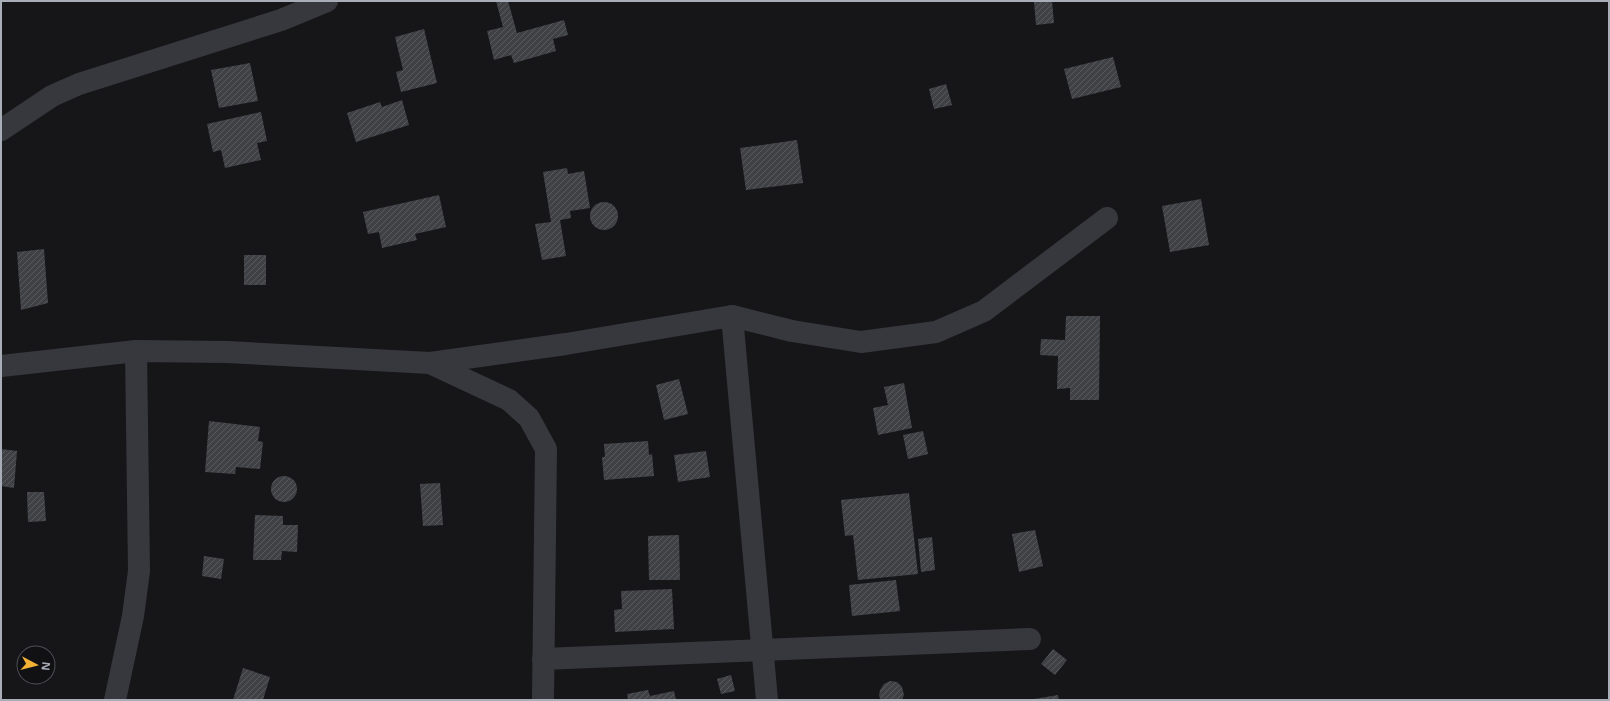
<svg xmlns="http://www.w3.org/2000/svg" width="1610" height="701" viewBox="0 0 1610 701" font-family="'Open Sans',sans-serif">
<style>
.building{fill:url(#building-hatch)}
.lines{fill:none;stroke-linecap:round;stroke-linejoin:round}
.minor{stroke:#37383d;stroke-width:22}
</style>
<defs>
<pattern id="building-hatch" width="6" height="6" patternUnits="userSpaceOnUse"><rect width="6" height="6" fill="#404145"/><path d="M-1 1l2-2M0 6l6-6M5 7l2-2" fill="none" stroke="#595a5e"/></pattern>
</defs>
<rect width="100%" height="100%" fill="#161618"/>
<g class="building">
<path d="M496,1H508L517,33L564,20L568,35L553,39L556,51L514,63L511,55L494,60L487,31L503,27Z"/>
<path d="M1045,1H1052L1054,23L1036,25L1034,2Z"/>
<path d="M424,29L437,83L401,92L396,72L403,70L395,37Z"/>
<path d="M1113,57L1121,87L1072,99L1064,69Z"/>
<path d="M250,63L258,101L219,108L211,70Z"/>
<path d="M946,84L952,105L934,109L929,89Z"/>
<path d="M402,100L409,125L356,142L347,113L380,102L382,107Z"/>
<path d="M261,112L267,141L257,143L261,160L225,168L221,150L213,152L207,124Z"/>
<path d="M797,140L803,183L746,190L740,148Z"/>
<path d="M567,168L568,174L584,171L590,208L570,211L571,218L560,220L566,256L542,260L535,224L551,222L543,172Z"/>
<path d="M439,195L446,227L415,234L417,240L382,248L379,232L368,234L363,212Z"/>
<path d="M1201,199L1209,245L1170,252L1162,206Z"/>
<circle cx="604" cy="216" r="14"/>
<path d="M44,249L48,303L21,310L17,252Z"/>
<rect x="244" y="255" width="22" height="30"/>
<path d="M1066,316H1100L1099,400H1070V388L1057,389L1058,356L1040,355L1041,339L1065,340Z"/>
<path d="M679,379L688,414L664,420L656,385Z"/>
<path d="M904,383L912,428L878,435L873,408L888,405L884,387Z"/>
<path d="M209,421L260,427L258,441L263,442L260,469L236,467L235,474L205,472Z"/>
<path d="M923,431L928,454L908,459L903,435Z"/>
<path d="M648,441L649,455L652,454L654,476L604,480L602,457H605L604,444Z"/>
<path d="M1,449L17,451L14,488L1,486Z"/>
<path d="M706,451L710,477L678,482L674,455Z"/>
<circle cx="284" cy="489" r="13"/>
<path d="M440,483L443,525L423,526L420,484Z"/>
<path d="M27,492H44L46,521L28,522Z"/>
<path d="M909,493L918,574L858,580L853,535L845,536L841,500Z"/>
<path d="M255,515L283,516V525H298L297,552L282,551L281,560H253Z"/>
<path d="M1035,530L1043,566L1019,572L1012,534Z"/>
<path d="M679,535L680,580H649L648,536Z"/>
<path d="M932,537L935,570L921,572L918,539Z"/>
<path d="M204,556L224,559L221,579L202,576Z"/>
<path d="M896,580L900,611L852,616L849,585Z"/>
<path d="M672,589L674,629L615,632L614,610L622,609L621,591Z"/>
<path d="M1053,649L1067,660L1055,675L1041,664Z"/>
<path d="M243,668L270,677L263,700H233Z"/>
<path d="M731,675L735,691L721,694L717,679Z"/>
<path d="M890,681L897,682L902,687L904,695L902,700H881L879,696L880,690L884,684Z"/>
<path d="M648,690L650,696L674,691L676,700H628L627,694Z"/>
<path d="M1058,695L1059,700H1035L1034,699Z"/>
</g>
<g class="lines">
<g class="minor">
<path d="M1,130L52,96L79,84L281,20L327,1"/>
<path d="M732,316L792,331L861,342L936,332L984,311L1107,218"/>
<path d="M430,363L566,344L732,316L767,700"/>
<path d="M1,366L136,351L227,352L430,363L509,400L529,418L546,449L543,700"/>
<path d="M543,659L1030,639"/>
<path d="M115,700L133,616L139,571L136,351"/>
</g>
</g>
<rect width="1610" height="701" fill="none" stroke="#a8adb8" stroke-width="4"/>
<g transform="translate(36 665) rotate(97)"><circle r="19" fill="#111113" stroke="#4d4f55"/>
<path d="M0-3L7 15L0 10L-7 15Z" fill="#f2b134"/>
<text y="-6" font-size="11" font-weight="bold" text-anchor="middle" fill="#a8adb8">N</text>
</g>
</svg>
